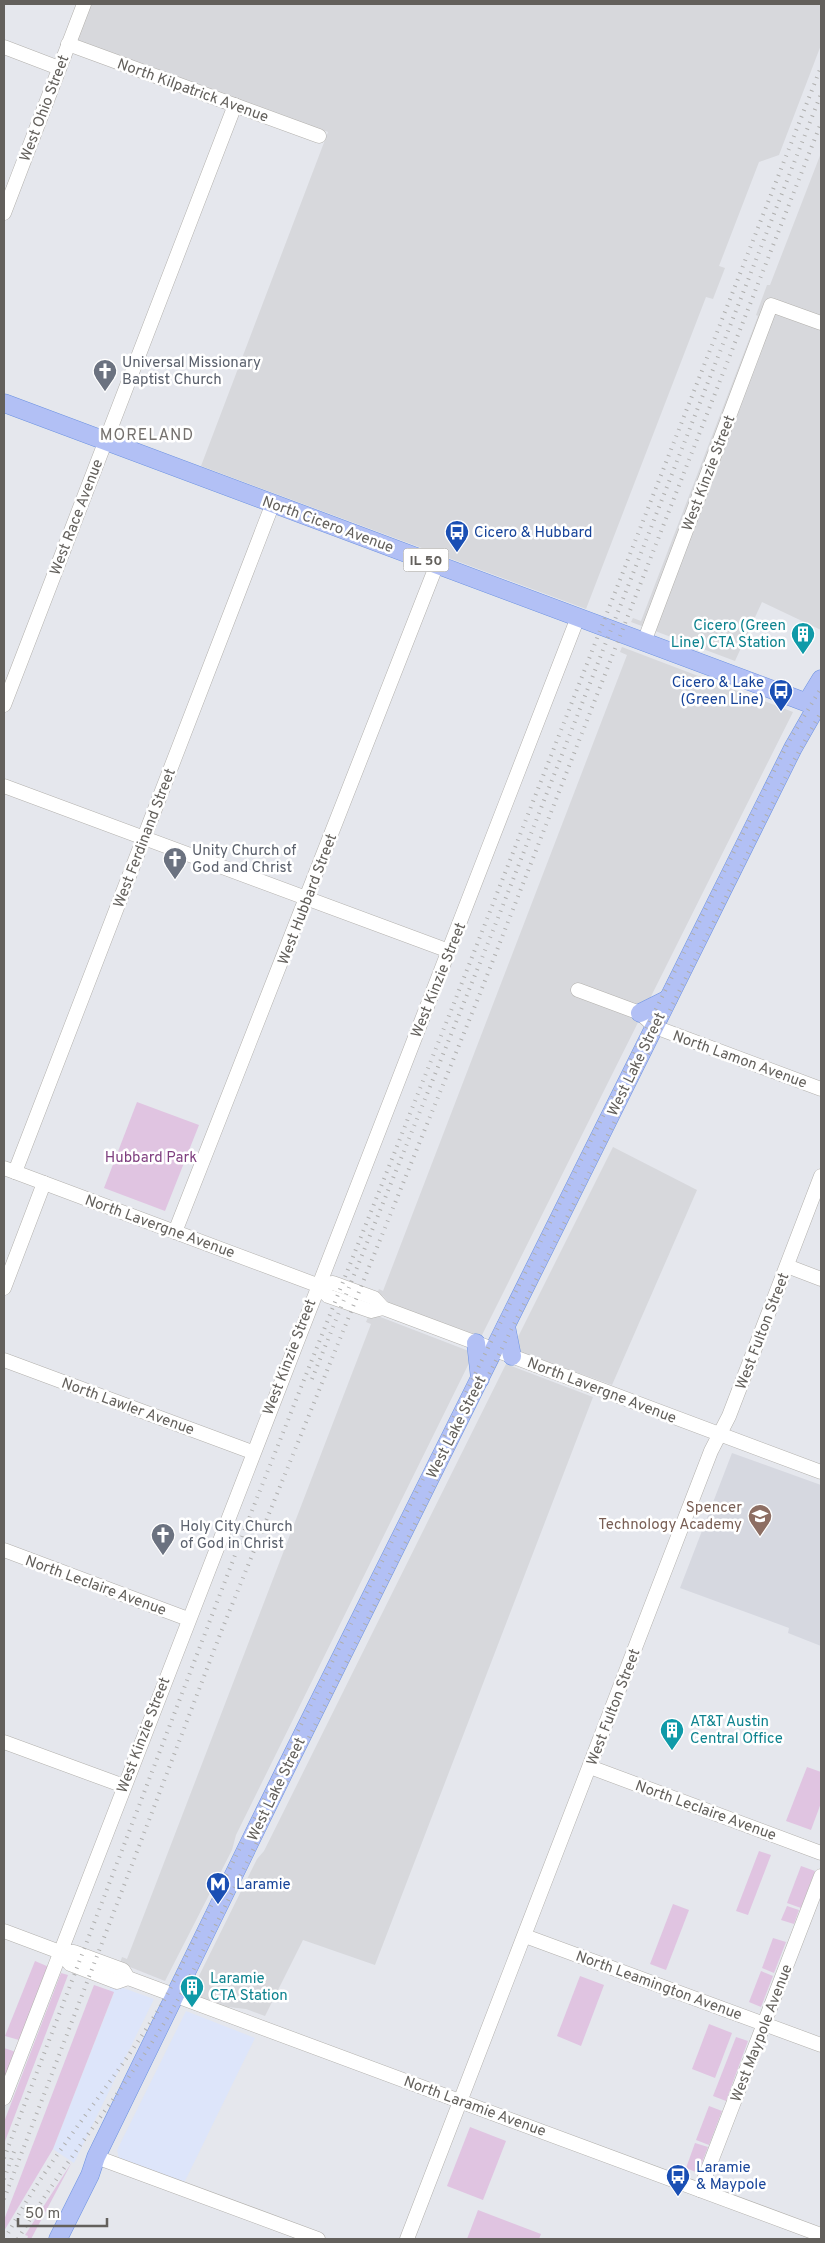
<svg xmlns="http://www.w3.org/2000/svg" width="825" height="2243" viewBox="0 0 825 2243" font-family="Overpass,sans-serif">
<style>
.commercial{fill:#dde5fa}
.industrial{fill:#d7d8dc}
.education{fill:#d6d8e0}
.green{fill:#e0c4e1}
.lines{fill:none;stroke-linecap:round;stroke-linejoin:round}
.minor-casing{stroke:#b3b1ad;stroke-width:15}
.major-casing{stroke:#6b91e0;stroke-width:19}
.minor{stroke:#fff;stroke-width:14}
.major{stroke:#b2c0f5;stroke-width:18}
.rail{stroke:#afafae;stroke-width:4;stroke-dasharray:1 6;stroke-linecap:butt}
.labels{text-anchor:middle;stroke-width:5;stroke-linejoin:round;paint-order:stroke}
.shield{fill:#fff;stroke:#92908d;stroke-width:1}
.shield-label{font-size:14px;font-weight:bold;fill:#63605c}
.street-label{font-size:15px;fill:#63605c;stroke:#fff}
.worship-label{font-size:15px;fill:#5b616d;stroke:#fff;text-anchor:start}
.transit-label{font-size:15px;fill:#164399;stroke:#fff;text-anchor:start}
.culture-label{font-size:15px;fill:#0d838f;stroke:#fff;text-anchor:start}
.park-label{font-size:15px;fill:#7f3f7f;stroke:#fff}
.education-label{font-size:15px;fill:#785e54;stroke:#fff;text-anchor:end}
.neighbourhood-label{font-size:16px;letter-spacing:1px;fill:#75716e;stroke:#fff}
</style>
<rect width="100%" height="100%" fill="#e5e7ed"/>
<g class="commercial">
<path d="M112,1984L154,1999L74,2163L53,2149L114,1993L109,1991Z"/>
<path d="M186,2011L255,2038L184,2183L119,2158L117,2150Z"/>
</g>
<g class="industrial">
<path d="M89,4H821V45L779,155L759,162L719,266L725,268L713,299L706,297L586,609L201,466L328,132L76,40Z"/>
<path d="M821,153V630L762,602L735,661L631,622L633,618L641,621L758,316L756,315L767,285H770Z"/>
<path d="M622,647L793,712L481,1337L389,1303L383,1296L377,1294L379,1289L383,1291L627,655L620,652Z"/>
<path d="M613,1147L697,1190L612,1385L512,1349Z"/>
<path d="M370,1313L474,1353L236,1835L232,1850L165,1981L120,1963L122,1957L127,1959L371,1324L366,1322Z"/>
<path d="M506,1364L593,1397L375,1965L303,1940L265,2016L246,2009L219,2006L190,1994L257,1859L264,1851Z"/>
</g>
<path class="education" d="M732,1453L821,1485V1646L788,1633L789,1628L680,1588Z"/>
<g class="green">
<path d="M137,1102L199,1125L165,1211L104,1188Z"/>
<path d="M807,1767L821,1772V1803L811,1830L786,1821Z"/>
<path d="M759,1851L771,1855L748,1915L736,1911Z"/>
<path d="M801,1866L815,1871L801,1908L787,1903Z"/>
<path d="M673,1904L689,1910L666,1970L650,1964Z"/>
<path d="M787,1906L799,1910L794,1924L781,1920Z"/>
<path d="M773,1938L786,1942L774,1973L762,1968Z"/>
<path d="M35,1961L49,1967L19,2040L5,2036Z"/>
<path d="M761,1971L773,1976L761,2007L749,2002Z"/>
<path d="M61,1973L68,1975L4,2144V2122Z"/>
<path d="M580,1976L604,1985L581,2046L557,2036Z"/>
<path d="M94,1985L114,1992L53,2149L4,2231V2220Z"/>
<path d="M709,2024L732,2033L715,2078L692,2069Z"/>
<path d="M736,2037L748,2041L726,2101L713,2096Z"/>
<path d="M4,2048L16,2052L4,2081Z"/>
<path d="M709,2106L722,2111L709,2145L696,2140Z"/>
<path d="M470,2127L506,2141L483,2200L447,2186Z"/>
<path d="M695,2143L708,2147L698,2173L686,2168Z"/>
<path d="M72,2162L31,2239H27L28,2236L25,2235L27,2232Z"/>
<path d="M478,2210L541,2234L539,2239H467Z"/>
</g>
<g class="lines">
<g class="minor-casing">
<g id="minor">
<path d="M68,44L319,136"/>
<path d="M4,47L59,68"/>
<path d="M4,213L84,4"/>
<path d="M644,642L771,305L821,323"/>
<path d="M4,705L235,105"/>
<path d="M4,786L449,951"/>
<path d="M578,990L640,1013L655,1027L821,1089"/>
<path d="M4,1168L317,1285L328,1296L371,1311L383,1308"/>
<path d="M15,1172L273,503"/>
<path d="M175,1232L437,564"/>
<path d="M787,1266L821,1279"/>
<path d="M317,1285L333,1283L374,1298L383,1308L821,1472"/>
<path d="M4,1288L44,1183"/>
<path d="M4,1360L252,1452"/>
<path d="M4,1550L188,1619"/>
<path d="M4,1742L124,1786"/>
<path d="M590,1767L821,1853"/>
<path d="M4,1931L60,1952H74L123,1970L128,1978L821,2235"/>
<path d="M525,1936L821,2045"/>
<path d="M60,1952L70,1964L117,1982L128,1978"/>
<path d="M4,2098C193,1603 386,1110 578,617"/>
<path d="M96,2157L318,2239"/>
<path d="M700,2190L821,1876"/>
<path d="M407,2239L711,1451L729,1416L821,1176"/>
</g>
</g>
<g class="major-casing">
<g id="major">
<path d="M4,403L821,708"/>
<path d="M807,702L821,679"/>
<path d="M640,1013L668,999"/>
<path d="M506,1326L512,1356"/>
<path d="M476,1343L480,1379"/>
<path d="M58,2239L90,2175L96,2157L285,1770L793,748L821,699"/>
</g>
</g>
<use href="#minor" class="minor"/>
<use href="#major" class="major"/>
<g class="rail">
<path d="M312,1379L494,928L821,94"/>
<path d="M4,2158L255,1503L456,998L821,67"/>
<path d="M4,2179L15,2149"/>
<path d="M4,2199L221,1632L479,996L821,123"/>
<path d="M5,2239C50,2153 117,2081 166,1997L788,743L821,688"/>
<path d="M18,2239C70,2151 138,2075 186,1985L792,764L821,712"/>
</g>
</g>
<defs>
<g id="church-pin" transform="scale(1.25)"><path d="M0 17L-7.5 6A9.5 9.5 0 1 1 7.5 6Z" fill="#6b7280" stroke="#fff"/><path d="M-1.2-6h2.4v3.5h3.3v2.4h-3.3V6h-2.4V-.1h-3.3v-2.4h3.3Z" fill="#fff"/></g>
<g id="bus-pin" transform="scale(1.25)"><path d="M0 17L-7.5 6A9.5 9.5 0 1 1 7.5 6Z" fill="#1a4fb4" stroke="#fff"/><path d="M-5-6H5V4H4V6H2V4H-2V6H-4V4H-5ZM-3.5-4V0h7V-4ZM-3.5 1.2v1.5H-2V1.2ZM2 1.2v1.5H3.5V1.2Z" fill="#fff"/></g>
<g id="building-pin" transform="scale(1.25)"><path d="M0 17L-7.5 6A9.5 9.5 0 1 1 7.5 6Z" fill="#0f9aa8" stroke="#fff"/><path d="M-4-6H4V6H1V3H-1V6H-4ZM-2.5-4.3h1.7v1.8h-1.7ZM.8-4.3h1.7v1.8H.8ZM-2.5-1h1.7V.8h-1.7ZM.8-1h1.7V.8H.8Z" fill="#fff"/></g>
<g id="school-pin" transform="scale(1.25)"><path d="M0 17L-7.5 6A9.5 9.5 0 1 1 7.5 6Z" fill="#8d6e63" stroke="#fff"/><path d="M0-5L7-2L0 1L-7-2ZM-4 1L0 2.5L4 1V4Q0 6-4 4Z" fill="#fff"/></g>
<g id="metro-pin" transform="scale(1.25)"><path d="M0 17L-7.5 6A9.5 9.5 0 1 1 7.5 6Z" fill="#1a4fb4" stroke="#fff"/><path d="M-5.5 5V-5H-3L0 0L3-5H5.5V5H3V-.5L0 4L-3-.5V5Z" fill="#fff"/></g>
</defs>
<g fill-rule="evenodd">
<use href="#church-pin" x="105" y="371"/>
<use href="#bus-pin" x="457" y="532"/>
<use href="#building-pin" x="803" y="634"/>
<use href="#bus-pin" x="781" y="691"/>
<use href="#church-pin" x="175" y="859"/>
<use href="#school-pin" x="760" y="1516"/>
<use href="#church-pin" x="163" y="1535"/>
<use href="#building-pin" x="672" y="1730"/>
<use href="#metro-pin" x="218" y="1884"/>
<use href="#building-pin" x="192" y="1987"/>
<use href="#bus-pin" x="678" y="2176"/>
</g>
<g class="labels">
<rect class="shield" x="403.5" y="548.5" width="45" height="23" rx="4"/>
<g class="shield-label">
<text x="426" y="565">IL 50</text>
</g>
<g class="street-label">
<text transform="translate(193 90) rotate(20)" y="5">North Kilpatrick Avenue</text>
<text transform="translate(44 108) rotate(-69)" y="5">West Ohio Street</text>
<text transform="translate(708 473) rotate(-69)" y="5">West Kinzie Street</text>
<text transform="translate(76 517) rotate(-69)" y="5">West Race Avenue</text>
<text transform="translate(328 524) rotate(20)" y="5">North Cicero Avenue</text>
<text transform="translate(144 838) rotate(-69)" y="5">West Ferdinand Street</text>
<text transform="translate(307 899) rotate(-69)" y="5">West Hubbard Street</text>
<text transform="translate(438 980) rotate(-68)" y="5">West Kinzie Street</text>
<text transform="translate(740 1059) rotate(20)" y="5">North Lamon Avenue</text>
<text transform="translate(636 1064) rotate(-64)" y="5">West Lake Street</text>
<text transform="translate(160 1226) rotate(20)" y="5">North Lavergne Avenue</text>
<text transform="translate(762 1331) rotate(-69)" y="5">West Fulton Street</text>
<text transform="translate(289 1357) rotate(-69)" y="5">West Kinzie Street</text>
<text transform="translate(602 1390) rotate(21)" y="5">North Lavergne Avenue</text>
<text transform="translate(128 1406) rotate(20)" y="5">North Lawler Avenue</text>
<text transform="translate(456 1427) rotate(-63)" y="5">West Lake Street</text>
<text transform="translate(96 1585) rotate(20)" y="5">North Leclaire Avenue</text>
<text transform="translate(613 1707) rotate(-69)" y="5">West Fulton Street</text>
<text transform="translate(143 1735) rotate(-69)" y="5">West Kinzie Street</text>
<text transform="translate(276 1789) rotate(-64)" y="5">West Lake Street</text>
<text transform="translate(706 1810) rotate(20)" y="5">North Leclaire Avenue</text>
<text transform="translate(659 1985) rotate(20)" y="5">North Leamington Avenue</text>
<text transform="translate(761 2033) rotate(-69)" y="5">West Maypole Avenue</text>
<text transform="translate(475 2106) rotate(20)" y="5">North Laramie Avenue</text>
</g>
<g class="worship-label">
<text x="122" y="367">Universal Missionary<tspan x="122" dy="17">Baptist Church</tspan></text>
<text x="192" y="855">Unity Church of<tspan x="192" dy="17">God and Christ</tspan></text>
<text x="180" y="1531">Holy City Church<tspan x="180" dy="17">of God in Christ</tspan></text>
</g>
<g class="transit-label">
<text x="474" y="537">Cicero &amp; Hubbard</text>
<text x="764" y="687" text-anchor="end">Cicero &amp; Lake<tspan x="764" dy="17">(Green Line)</tspan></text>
<text x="236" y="1889">Laramie</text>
<text x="696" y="2172">Laramie<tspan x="696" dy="17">&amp; Maypole</tspan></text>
</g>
<g class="culture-label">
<text x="786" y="630" text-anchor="end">Cicero (Green<tspan x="786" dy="17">Line) CTA Station</tspan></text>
<text x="690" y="1726">AT&amp;T Austin<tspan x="690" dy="17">Central Office</tspan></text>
<text x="210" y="1983">Laramie<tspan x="210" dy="17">CTA Station</tspan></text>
</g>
<g class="park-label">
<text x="151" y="1162">Hubbard Park</text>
</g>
<g class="education-label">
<text x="742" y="1512">Spencer<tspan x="742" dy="17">Technology Academy</tspan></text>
</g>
<g class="neighbourhood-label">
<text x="147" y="440">MORELAND</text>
</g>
</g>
<rect width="825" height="2243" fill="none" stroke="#63605c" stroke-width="10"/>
<path d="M18 2218v8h89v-8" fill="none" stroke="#63605c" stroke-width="2.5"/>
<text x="25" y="2218" font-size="15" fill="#63605c" stroke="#ffffff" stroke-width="4" paint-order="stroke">50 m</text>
</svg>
